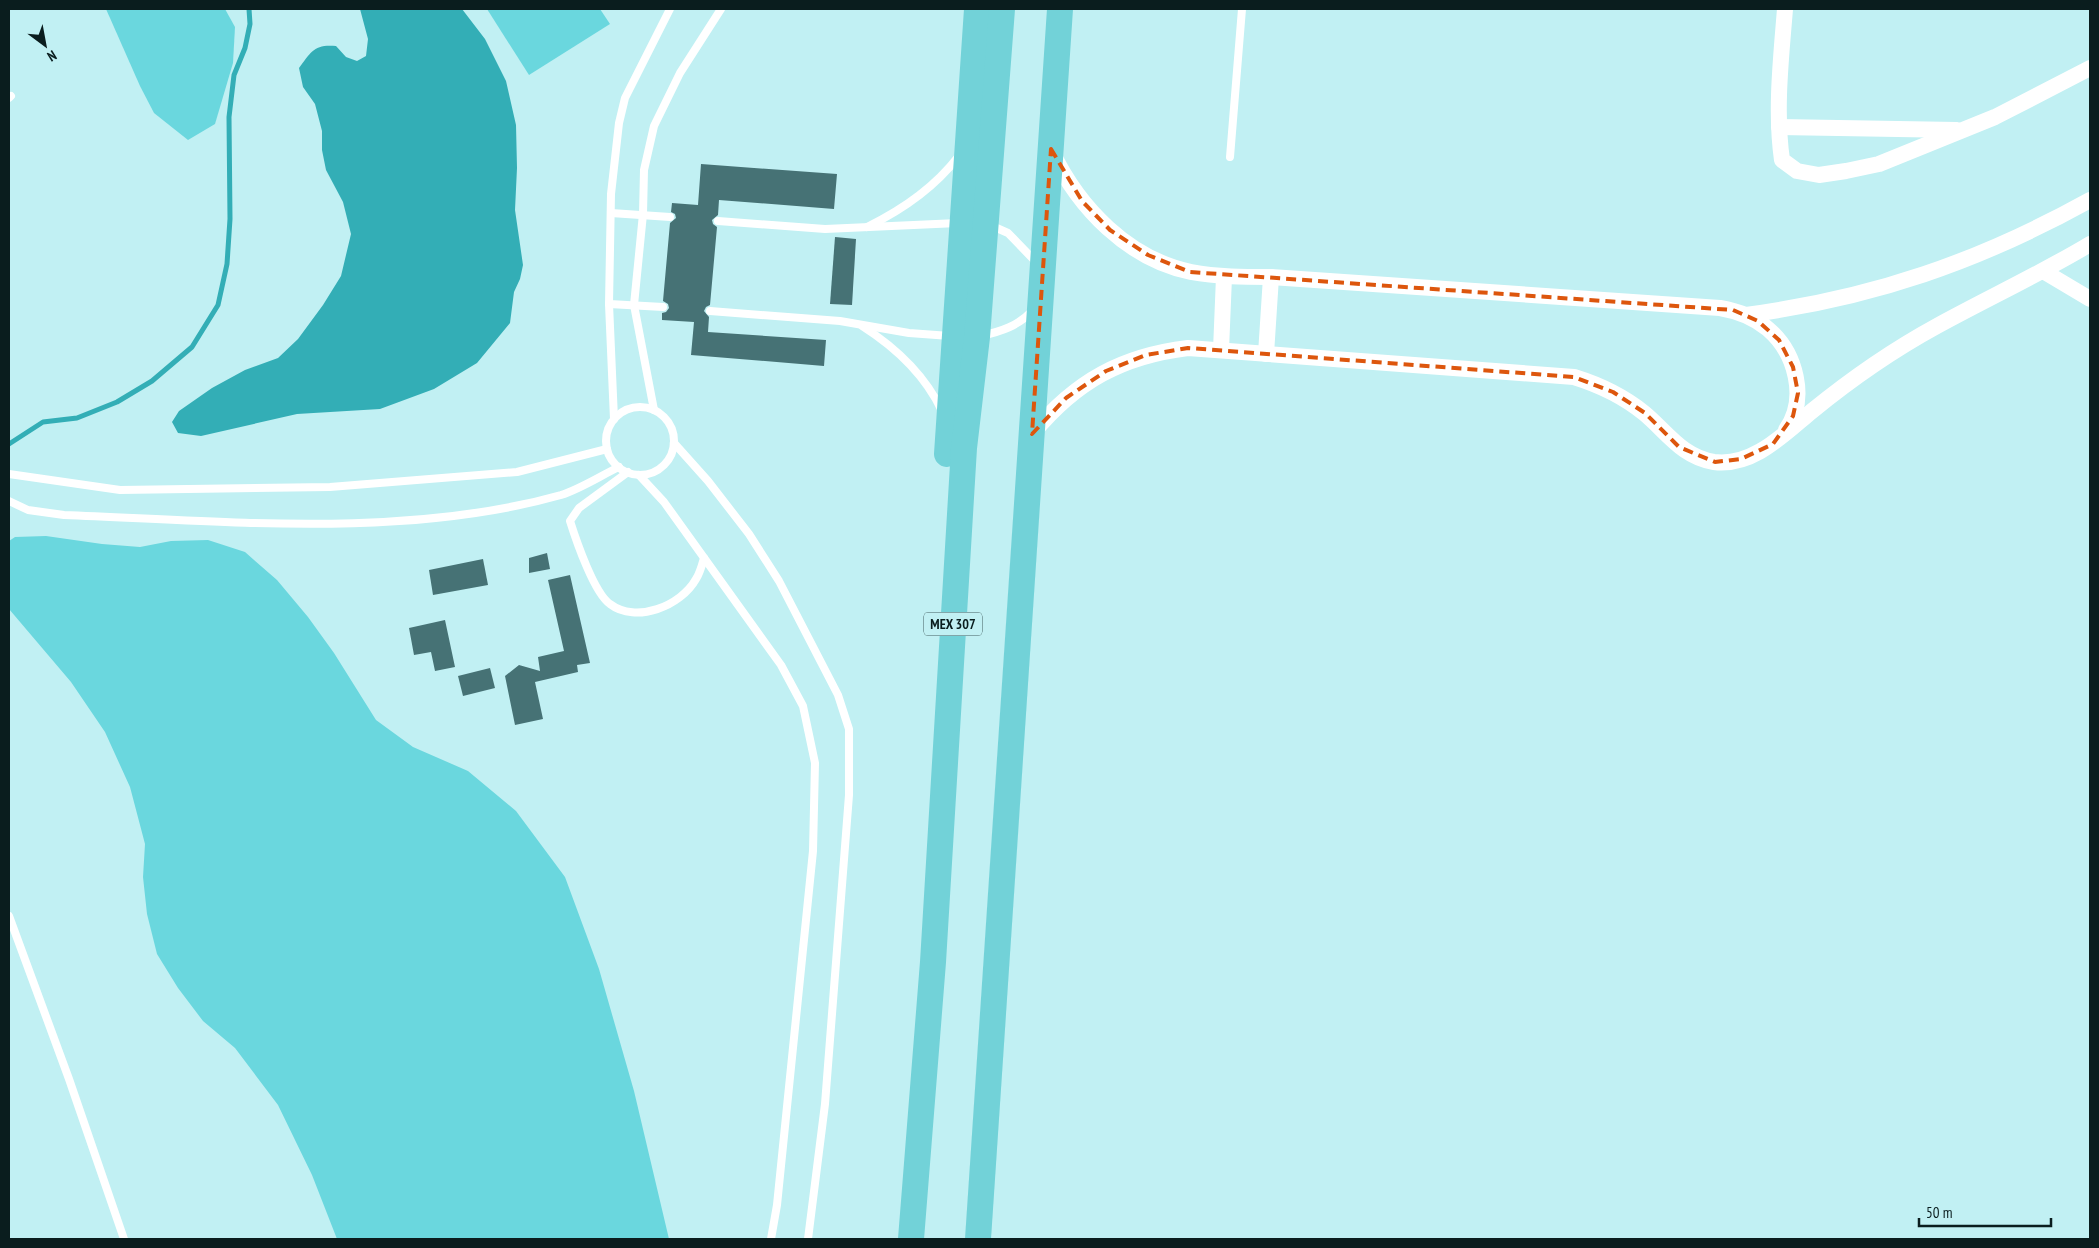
<svg xmlns="http://www.w3.org/2000/svg" width="2099" height="1248" viewBox="0 0 2099 1248" font-family="'PT Sans Narrow',sans-serif">
<style>
.green{fill:#6ad7de}
.water{fill:#33aeb6}
.lines{fill:none;stroke-linecap:round;stroke-linejoin:round}
.stream{stroke:#33aeb6;stroke-width:5}
.building{fill:#467275}
.service{stroke:#fff;stroke-width:8}
.minor{stroke:#fff;stroke-width:16}
.trunk{stroke:#72d2d8;stroke-width:26}
.marked{fill:none;stroke:#dd560d;stroke-width:4;stroke-dasharray:10 6;stroke-linejoin:round}
.labels{text-anchor:middle;stroke-width:5;stroke-linejoin:round;paint-order:stroke}
.shield{fill:#c1f0f3;stroke:#415c5e;stroke-width:1}
.shield-label{font-size:14px;font-weight:bold;fill:#0a1d1e}
</style>
<rect width="100%" height="100%" fill="#c1f0f3"/>
<g class="green">
<path d="M106,9H225L235,27L233,63L215,124L188,140L154,113L140,86Z"/>
<path d="M487,9H600L610,24L529,75Z"/>
<path d="M46,536L102,544L140,547L171,541L208,540L245,552L277,580L308,617L334,653L376,720L413,747L468,771L516,811L565,877L599,969L634,1091L669,1239H337L312,1175L278,1105L235,1048L203,1021L178,988L157,954L147,914L143,877L145,844L130,787L105,732L71,682L9,609V541L15,537Z"/>
</g>
<path class="water" d="M360,9H462L485,39L506,81L516,125L517,168L515,210L523,265L520,279L514,292L510,323L477,363L434,389L380,409L297,414L201,436L178,433L172,422L179,411L212,388L245,370L278,358L298,339L323,305L341,276L351,234L343,202L326,170L322,150V131L315,104L303,87L299,68C311,52 314,44 336,46L346,57L357,61L366,56L368,39Z"/>
<g class="lines">
<path class="stream" d="M9,444L43,422L77,418L117,402L152,381L192,347L218,305L227,264L230,219L229,117L234,75L245,48L250,24L249,9"/>
</g>
<g class="building">
<path d="M701,164L837,174L834,209L719,200L718,215L712,220L713,224L717,227L710,305L706,307L704,311L709,317L708,332L826,340L824,366L691,355L694,322L662,320V313L666,312L669,308L668,304L663,301L670,223L676,218L675,214L671,212L672,203L698,205Z"/>
<path d="M835,237L856,239L852,305L830,304Z"/>
<path d="M547,553L550,569L529,573V558Z"/>
<path d="M483,559L488,585L433,595L429,570Z"/>
<path d="M570,575L590,663L577,665L578,672L535,682L543,719L515,725L505,676L519,665L540,671L538,657L564,651L548,580Z"/>
<path d="M445,620L455,667L435,671L431,652L414,655L409,628Z"/>
<path d="M490,668L495,688L463,696L458,676Z"/>
</g>
<g class="lines">
<g class="service">
<path d="M9,98L11,96"/>
<path d="M1230,157L1242,9"/>
<path d="M611,213L670,217"/>
<path d="M718,221L825,229L958,223"/>
<path d="M990,225L1008,233L1036,262"/>
<path d="M867,227C902,210 934,188 958,157"/>
<path d="M609,304L663,307"/>
<path d="M710,311L840,321L909,333L950,336"/>
<path d="M862,326C895,347 925,375 942,411"/>
<path d="M981,336C1002,331 1018,326 1032,311"/>
<circle cx="640" cy="441" r="34"/>
<path d="M654,410L634,305L643,214L644,170L654,126L680,73L721,9"/>
<path d="M614,419L609,304L611,194L619,123L625,98L670,9"/>
<path d="M674,443L708,481L749,534L779,581L838,695L849,729V795L825,1104L808,1239"/>
<path d="M628,472L579,508L570,521C576,540 594,593 610,604C636,624 681,606 696,579C700,573 702,565 704,558"/>
<path d="M9,474L120,490L330,487L517,472L607,449"/>
<path d="M639,475L664,502L781,665L803,706L815,763L813,851L777,1205L771,1239"/>
<path d="M9,501L28,510L64,515C224,521 405,539 561,495C580,489 600,476 619,467"/>
<path d="M9,916L69,1079L124,1239"/>
</g>
<g class="minor">
<path d="M1785,9C1781,59 1775,111 1782,160L1797,171L1819,175L1846,171L1879,164L1995,117L2090,68"/>
<path d="M1779,127L1957,130"/>
<path d="M1052,152C1079,208 1128,259 1191,272C1218,277 1244,277 1271,277L1720,308C1738,311 1754,317 1768,329C1796,353 1808,399 1786,430"/>
<path d="M2043,271L2090,299"/>
<path d="M1746,315C1873,298 1978,262 2090,200"/>
<path d="M1221,350L1224,277"/>
<path d="M1266,354L1271,277"/>
<path d="M1033,433C1076,381 1122,356 1188,348L1574,377C1600,385 1623,396 1644,413C1667,432 1682,457 1714,462C1753,467 1784,434 1812,411C1850,380 1893,350 1937,326C1988,298 2040,274 2090,244"/>
</g>
<g class="trunk">
<path d="M947,454L977,9"/>
<path d="M911,1239L933,962L964,448L977,337L1002,9"/>
<path d="M978,1239L1060,9"/>
</g>
</g>
<path class="marked" d="M1051,149L1082,201L1110,230L1148,255L1190,272L1733,310L1758,321L1779,340L1793,367L1798,393L1793,416L1773,444L1741,459L1715,462L1679,447L1645,413L1613,392L1574,377L1188,348L1146,355L1106,371L1066,398L1032,434Z"/>
<g class="labels">
<rect class="shield" x="924" y="612.5" width="58" height="23" rx="4"/>
<g class="shield-label">
<text x="953" y="629">MEX 307</text>
</g>
</g>
<rect width="2099" height="1248" fill="none" stroke="#0a1d1e" stroke-width="20"/>
<g transform="translate(45 45) rotate(148)" stroke="#c1f0f3" stroke-width="4" paint-order="stroke">
<path d="M0-4L9 19L0 12L-9 19Z" fill="#0a1d1e"/>
<text y="-8" font-size="14" font-weight="bold" text-anchor="middle" fill="#0a1d1e">N</text>
</g>
<path d="M1919 1218v8h132v-8" fill="none" stroke="#0a1d1e" stroke-width="2.5"/>
<text x="1926" y="1218" font-size="15" fill="#0a1d1e" stroke="#c1f0f3" stroke-width="4" paint-order="stroke">50 m</text>
</svg>
